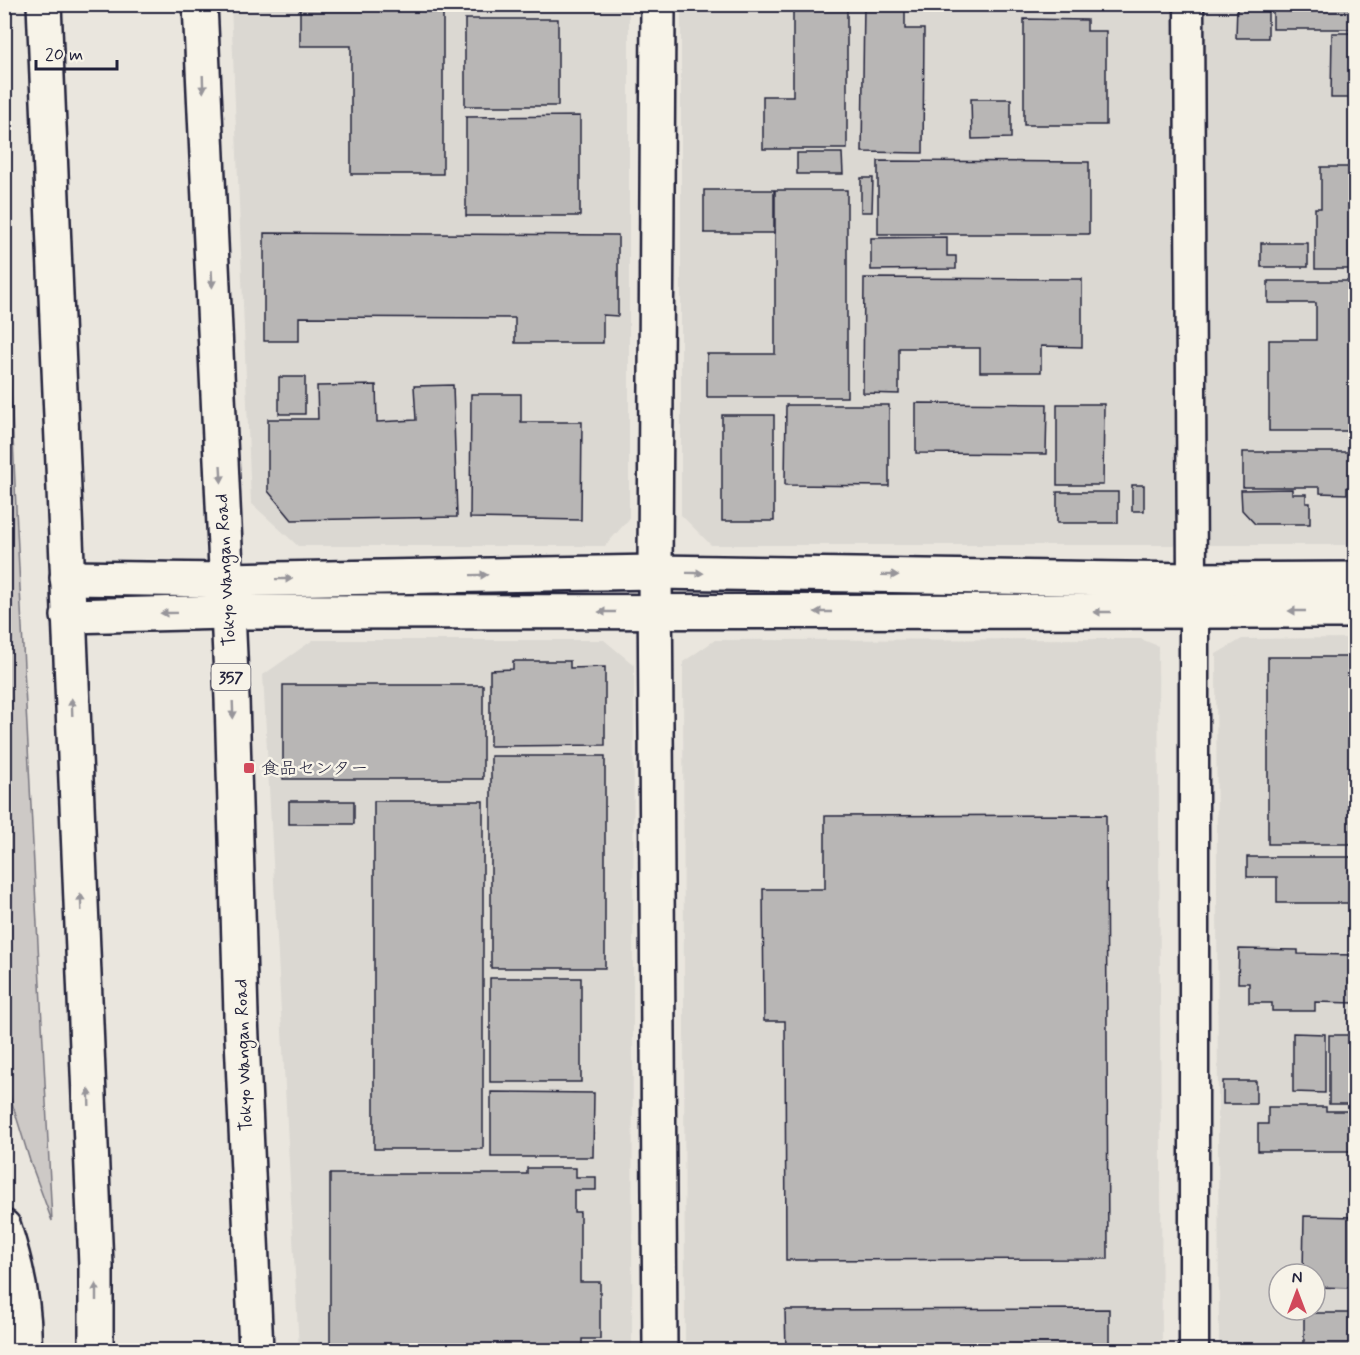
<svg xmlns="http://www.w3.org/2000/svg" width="1360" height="1355" viewBox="0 0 1360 1355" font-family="Mynerve,'Klee One',sans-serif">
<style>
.built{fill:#dbd8d2;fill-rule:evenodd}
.green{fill:#cdc9c6;stroke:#787680;stroke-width:1.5}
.building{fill:#b8b6b5;stroke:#22223b;stroke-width:1.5}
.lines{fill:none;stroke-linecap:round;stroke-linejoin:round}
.street-casing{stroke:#22223b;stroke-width:33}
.secondary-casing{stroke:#22223b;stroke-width:38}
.highway-casing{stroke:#22223b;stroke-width:38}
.street{stroke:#f7f3e8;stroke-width:28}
.secondary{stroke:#f7f3e8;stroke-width:33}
.highway{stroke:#f7f3e8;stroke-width:33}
.oneway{fill:#97959a}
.poi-dot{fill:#d1495b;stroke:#f7f3e8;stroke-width:2}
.labels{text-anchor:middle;stroke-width:5;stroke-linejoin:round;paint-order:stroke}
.shield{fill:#f7f3e8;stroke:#62616f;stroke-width:1.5}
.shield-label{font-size:16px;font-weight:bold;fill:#22223b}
.street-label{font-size:18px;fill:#22223b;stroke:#f7f3e8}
.poi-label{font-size:18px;fill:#22223b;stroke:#f7f3e8;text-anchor:start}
</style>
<rect width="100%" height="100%" fill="#eae6de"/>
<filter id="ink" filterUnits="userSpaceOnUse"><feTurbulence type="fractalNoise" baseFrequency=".0167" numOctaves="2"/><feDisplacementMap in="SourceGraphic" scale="12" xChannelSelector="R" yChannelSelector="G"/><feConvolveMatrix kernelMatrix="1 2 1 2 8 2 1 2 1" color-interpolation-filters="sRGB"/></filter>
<g filter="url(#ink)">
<g class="built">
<path d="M231,5H629V519L605,546H298L251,503Z"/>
<path d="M681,5H1355V545H711L681,515Z"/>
<path d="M1355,638V1350H1219L1216,654L1242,639ZM1279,1274H1315V1310H1279Z"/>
<path d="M1141,639L1158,646L1162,1350H685L683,662L715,640Z"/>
<path d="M313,640H604L634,665L632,1350H299L263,675Z"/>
</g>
<path class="green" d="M4,220L16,509L52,1221L30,1161L4,1077Z"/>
<g class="building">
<path d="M300,4H443V174H351V46H300Z"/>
<path d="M469,4H569V9L469,8Z"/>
<path d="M793,4H847V149H763V96H793Z"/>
<path d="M864,4H905V29H924L923,153L862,152Z"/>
<path d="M1237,4H1268V38H1236Z"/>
<rect x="1273" y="4" width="83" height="25"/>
<rect x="465" y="19" width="93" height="87"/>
<path d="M1024,19L1087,20V31H1106V125H1024Z"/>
<path d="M1332,33H1356V98H1331Z"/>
<path d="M971,99H1011V138L972,139Z"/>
<path d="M580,116V216H466V117Z"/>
<path d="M797,153H842L843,174H797Z"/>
<path d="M878,161L1089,162V234H878Z"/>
<path d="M1321,167H1356V269H1315V208H1321Z"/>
<path d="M861,178H873L872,212H861Z"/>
<rect x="704" y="190" width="70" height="43"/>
<path d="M775,190H847V397H707V354H775Z"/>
<path d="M264,233L618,235V316L603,315V343H515V318L299,317V341H264Z"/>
<path d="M947,237V256H956V269L871,270V238Z"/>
<rect x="1261" y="243" width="47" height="24"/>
<path d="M864,278L1082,279V347L1041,346V372H980V348H899V394L863,393Z"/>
<path d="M1268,281H1356V431H1269V340H1316V303H1268Z"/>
<rect x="279" y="377" width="26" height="37"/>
<path d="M376,385L377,422L416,420L414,386L453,385L457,517L292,520L268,491V419H318L317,386Z"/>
<path d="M471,394H521V422H582L581,520L470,518Z"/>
<path d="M916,403L1047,404L1046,454L916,453Z"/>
<path d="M1057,404H1104L1103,485H1057Z"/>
<path d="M786,405H889V486L785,485Z"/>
<rect x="722" y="415" width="52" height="106"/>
<path d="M1243,452H1356V487H1347V494L1320,493V487H1243Z"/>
<rect x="1132" y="485" width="12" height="26"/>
<path d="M1292,489V494H1306V503H1310V524H1255L1242,510L1241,490Z"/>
<rect x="1057" y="492" width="61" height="31"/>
<path d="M1268,657H1354L1355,844H1268Z"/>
<path d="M513,661H570V668L605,667V745L490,746V670L513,669Z"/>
<rect x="283" y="685" width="200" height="94"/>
<rect x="491" y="756" width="114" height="212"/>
<rect x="289" y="801" width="65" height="23"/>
<rect x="374" y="801" width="109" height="348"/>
<path d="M1106,815L1108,1259L786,1260L785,1021H764L763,889H825V816Z"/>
<path d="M1247,857H1356V903H1277V877H1247Z"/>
<path d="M1239,949L1298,950V954L1356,955V1003L1315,1002V1011H1272V1003H1249V983H1238Z"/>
<rect x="490" y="978" width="91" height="104"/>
<path d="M1293,1033L1325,1034V1093L1293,1092Z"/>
<rect x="1329" y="1035" width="27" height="69"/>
<rect x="1223" y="1081" width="33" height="23"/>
<path d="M491,1092L594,1093L593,1157H491Z"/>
<path d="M1268,1107H1326V1111H1356V1151H1258V1124H1268Z"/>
<path d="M527,1168H576V1177H596V1190H574V1212H580V1282H600V1339H582V1350H330V1174H527Z"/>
<path d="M1304,1216L1356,1217V1288L1315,1287V1274H1303Z"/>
<path d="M1109,1309V1350H786L785,1310Z"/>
<rect x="1304" y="1313" width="52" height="37"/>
</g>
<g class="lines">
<g class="street-casing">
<path id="street" d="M1189,4L1192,580L1194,612V1350"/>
</g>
<g class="secondary-casing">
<g id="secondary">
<path d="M658,4L655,572L660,1350"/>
<path d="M67,578L226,580L655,572L1192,580L1356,579"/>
<path d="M68,616L227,612L1356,611"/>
<path d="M4,1227C17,1267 26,1308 24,1350"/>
</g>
</g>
<g class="highway-casing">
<g id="highway">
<path d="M44,4L96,1266V1350"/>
<path d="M200,4L232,699L241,1016L256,1350"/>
</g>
</g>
<use href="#street" class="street"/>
<use href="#secondary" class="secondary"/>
<use href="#highway" class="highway"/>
</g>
<defs><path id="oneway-solid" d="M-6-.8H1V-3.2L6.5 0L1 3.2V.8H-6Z" transform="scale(1.5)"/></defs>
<g class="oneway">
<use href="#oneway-solid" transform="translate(203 84) rotate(88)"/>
<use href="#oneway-solid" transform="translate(212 279) rotate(87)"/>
<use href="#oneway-solid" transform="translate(221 474) rotate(87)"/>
<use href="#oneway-solid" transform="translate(695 573) rotate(1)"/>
<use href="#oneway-solid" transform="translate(479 575) rotate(-1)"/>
<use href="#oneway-solid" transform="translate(890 575) rotate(1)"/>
<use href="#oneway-solid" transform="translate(284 579) rotate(-1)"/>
<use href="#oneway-solid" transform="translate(1297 611) rotate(180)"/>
<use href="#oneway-solid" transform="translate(607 612) rotate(-180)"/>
<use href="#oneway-solid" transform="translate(823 612) rotate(180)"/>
<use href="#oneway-solid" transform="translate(1102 612) rotate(180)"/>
<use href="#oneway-solid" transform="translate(169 613) rotate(179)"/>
<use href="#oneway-solid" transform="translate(72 707) rotate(-92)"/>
<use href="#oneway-solid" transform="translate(233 710) rotate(88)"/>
<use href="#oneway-solid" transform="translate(81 902) rotate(-92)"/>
<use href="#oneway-solid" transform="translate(89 1097) rotate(-92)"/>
<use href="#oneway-solid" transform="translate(96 1292) rotate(-90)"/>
</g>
</g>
<rect class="poi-dot" x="243" y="762" width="12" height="12" rx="3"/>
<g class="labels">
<rect class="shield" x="211.5" y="664" width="39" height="26" rx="4.5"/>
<g class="shield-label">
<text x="231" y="683">357</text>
</g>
<g class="street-label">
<text transform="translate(225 570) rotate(-93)" y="6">Tokyo Wangan Road</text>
<text transform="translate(243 1055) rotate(-92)" y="6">Tokyo Wangan Road</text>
</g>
<g class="poi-label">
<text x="261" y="774">食品センター</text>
</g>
</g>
<rect width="1360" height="1355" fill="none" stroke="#f7f3e8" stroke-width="24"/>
<rect x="12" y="12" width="1336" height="1331" fill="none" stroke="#22223b" stroke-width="2" filter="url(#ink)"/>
<g transform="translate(1297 1292)"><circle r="28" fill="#f7f3e8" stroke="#a29fa3" stroke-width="1.5"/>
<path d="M0-4.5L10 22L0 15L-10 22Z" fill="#d1495b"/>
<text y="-9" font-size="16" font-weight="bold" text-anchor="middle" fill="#22223b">N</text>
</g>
<path d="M36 60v9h81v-9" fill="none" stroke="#22223b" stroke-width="3"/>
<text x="45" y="60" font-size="18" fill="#22223b" stroke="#f7f3e8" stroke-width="4.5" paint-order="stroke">20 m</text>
</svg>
